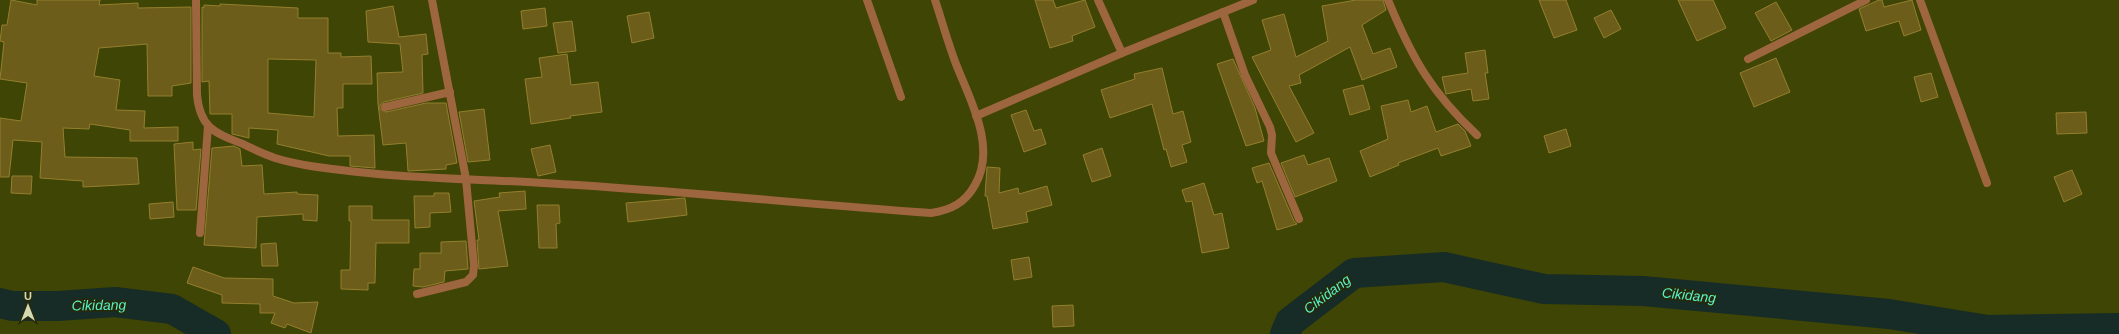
<svg xmlns="http://www.w3.org/2000/svg" width="2119" height="334" viewBox="0 0 2119 334" font-family="Arial,sans-serif">
<style>
.lines{fill:none;stroke-linecap:round;stroke-linejoin:round}
.river{stroke:#172c26;stroke-width:30}
.building{fill:#6d5d1b;stroke:#937f2e;fill-rule:evenodd}
.minor{stroke:#9e663e;stroke-width:8}
.labels{text-anchor:middle;stroke-width:3.5;stroke-linejoin:round;paint-order:stroke}
.water-label{font-size:14px;font-style:italic;fill:#57f1ce;stroke:#262a09}
</style>
<rect width="100%" height="100%" fill="#3f4504"/>
<g class="lines">
<g class="river">
<path d="M0,303L12,306H58L115,302L172,309L216,334"/>
<path d="M1285,334L1290,322L1354,273L1444,267L1544,289L1643,291L1889,314L1988,330L2119,328"/>
</g>
</g>
<g class="building">
<path d="M11,0L37,5V0H100L99,5L138,3V8L191,7V83L172,86V96H148L147,44L99,48L94,76L120,80L116,110L145,111L144,128L178,127V141H130V130L90,124L89,129L63,128L65,157L137,158L139,184L83,187V181L40,178L42,142L13,140L9,177H0V118L21,121L27,83L0,79L4,42L0,41L2,25H7Z"/>
<path d="M1035,0H1053L1056,8L1085,0L1095,27L1072,36L1073,41L1050,48Z"/>
<path d="M1356,0H1383L1386,10L1362,25L1373,54L1390,48L1397,67L1362,80L1350,47L1299,75L1301,83L1289,86L1314,133L1296,142L1252,57L1271,50L1262,20L1284,14L1296,57L1328,41L1322,6Z"/>
<path d="M1539,0H1566L1577,30L1554,38Z"/>
<path d="M1678,0H1713L1726,28L1697,41Z"/>
<path d="M1879,0H1882L1884,7L1912,0L1921,30L1904,36L1899,21L1866,31L1859,9Z"/>
<path d="M1776,2L1792,30L1771,41L1755,13Z"/>
<path d="M220,4L298,8V18H328V53H341V57L371,56L372,84H343V108H337L338,136L374,135L375,168L350,166V156H329L277,144L278,130L249,128V138L232,134V114H210L209,81L202,82V7L204,8V5L220,6ZM268,59L316,60L314,117L268,113Z"/>
<path d="M393,6L399,37L426,34L428,54L422,55L423,93L384,102L380,105V109L386,112L426,103H446L457,163L446,165V169L408,171L406,143L383,145L378,104L377,73L403,72L400,44L368,42L366,11Z"/>
<path d="M545,8L547,26L523,29L521,11Z"/>
<path d="M1611,10L1621,29L1604,38L1594,18Z"/>
<path d="M649,12L654,38L632,43L627,16Z"/>
<path d="M572,21L576,51L558,53L553,23Z"/>
<path d="M1485,50L1488,73H1485L1489,99L1473,101L1471,89L1446,94L1442,77L1468,73L1465,53Z"/>
<path d="M567,54L571,85L598,82L602,112L570,116L571,118L531,124L525,79L542,77L539,58Z"/>
<path d="M1776,58L1790,92L1754,107L1740,73Z"/>
<path d="M1233,59L1255,108L1264,141L1246,146L1217,64Z"/>
<path d="M1162,68L1173,114L1183,111L1191,142L1182,145L1187,162L1171,167L1166,149L1164,150L1152,104L1110,118L1101,90L1135,79L1134,74Z"/>
<path d="M1931,73L1938,97L1921,102L1914,77Z"/>
<path d="M1363,85L1370,109L1350,115L1343,90Z"/>
<path d="M1408,100L1411,112L1427,106L1436,132L1458,124L1465,131L1471,146L1441,156L1438,148L1398,163L1399,165L1370,177L1360,151L1388,139L1381,106Z"/>
<path d="M484,109L490,160L468,162L459,112Z"/>
<path d="M1026,110L1034,131L1041,129L1046,144L1024,152L1011,115Z"/>
<path d="M2086,112L2087,133L2057,134L2056,113Z"/>
<path d="M1566,129L1571,146L1549,153L1544,136Z"/>
<path d="M193,142V150L201,149L196,210H177L174,144Z"/>
<path d="M550,145L556,172L538,176L531,149Z"/>
<path d="M234,146L240,149L242,166L262,165L264,194L297,192V194L318,195L317,221L303,220V214L257,217L256,248L204,245L212,148Z"/>
<path d="M1102,148L1111,176L1092,182L1083,155Z"/>
<path d="M1304,155L1308,165L1329,158L1337,181L1295,197L1281,163Z"/>
<path d="M1269,163L1294,221L1297,224L1277,230L1262,181L1257,183L1252,168Z"/>
<path d="M987,167L1000,168L999,193L1018,188L1019,194L1047,186L1052,205L1026,212L1028,222L993,229L987,196H985Z"/>
<path d="M2072,170L2082,194L2064,202L2054,177Z"/>
<path d="M12,176H32L31,194L11,193Z"/>
<path d="M1204,183L1214,215L1222,213L1229,248L1202,253L1192,201L1186,202L1182,190Z"/>
<path d="M525,191L526,209L498,211L508,266L479,269L477,240H479L474,201L500,197L499,193Z"/>
<path d="M434,193H449L451,212L430,213V227L415,228L414,196H434Z"/>
<path d="M685,198L687,215L628,222L626,203Z"/>
<path d="M173,202L174,217L150,219L149,204Z"/>
<path d="M537,205H559L560,223L556,224L557,248H539Z"/>
<path d="M349,206H372V220H409V243H376L375,283H368V290L341,289V270H350L351,221H349Z"/>
<path d="M466,241L468,269L445,271L444,282L423,287L413,286L414,269H420V253H441V242Z"/>
<path d="M276,243L278,266H262L261,244Z"/>
<path d="M1029,257L1032,277L1014,280L1011,260Z"/>
<path d="M193,267L224,278L273,279V296L294,303L318,302L311,333L287,324L285,328L271,323L275,313H260V304L222,303V295L187,283Z"/>
<path d="M1073,305L1074,326L1053,327L1052,306Z"/>
</g>
<g class="lines">
<g class="minor">
<path d="M196,0L197,95C200,128 215,133 243,144C253,149 264,154 275,158C301,166 331,169 358,172C420,179 481,179 543,183C673,190 802,204 931,213C951,210 965,203 975,185C997,147 970,100 956,64C948,43 942,21 935,0"/>
<path d="M867,0L901,97"/>
<path d="M1098,0L1122,53"/>
<path d="M1388,0C1412,58 1431,92 1477,135"/>
<path d="M1920,0L1987,183"/>
<path d="M1223,12L1245,75L1270,127L1272,135L1271,153L1299,219"/>
<path d="M1748,59L1866,0"/>
<path d="M385,107L450,92"/>
<path d="M976,116L1122,53L1253,0"/>
<path d="M200,233L208,126"/>
<path d="M417,294L466,282L473,275L474,266L466,179L432,0"/>
</g>
</g>
<g class="labels">
<g class="water-label">
<text transform="translate(1327 294) rotate(-37)" y="5">Cikidang</text>
<text transform="translate(1689 295) rotate(6)" y="5">Cikidang</text>
<text transform="translate(99 305) rotate(-1)" y="5">Cikidang</text>
</g>
</g>
<g transform="translate(28 306)" stroke="#262a09" stroke-width="3" paint-order="stroke">
<path d="M0-3L7 15L0 10L-7 15Z" fill="#d2d9b3"/>
<text y="-6" font-size="11" font-weight="bold" text-anchor="middle" fill="#d2d9b3">U</text>
</g>
</svg>
